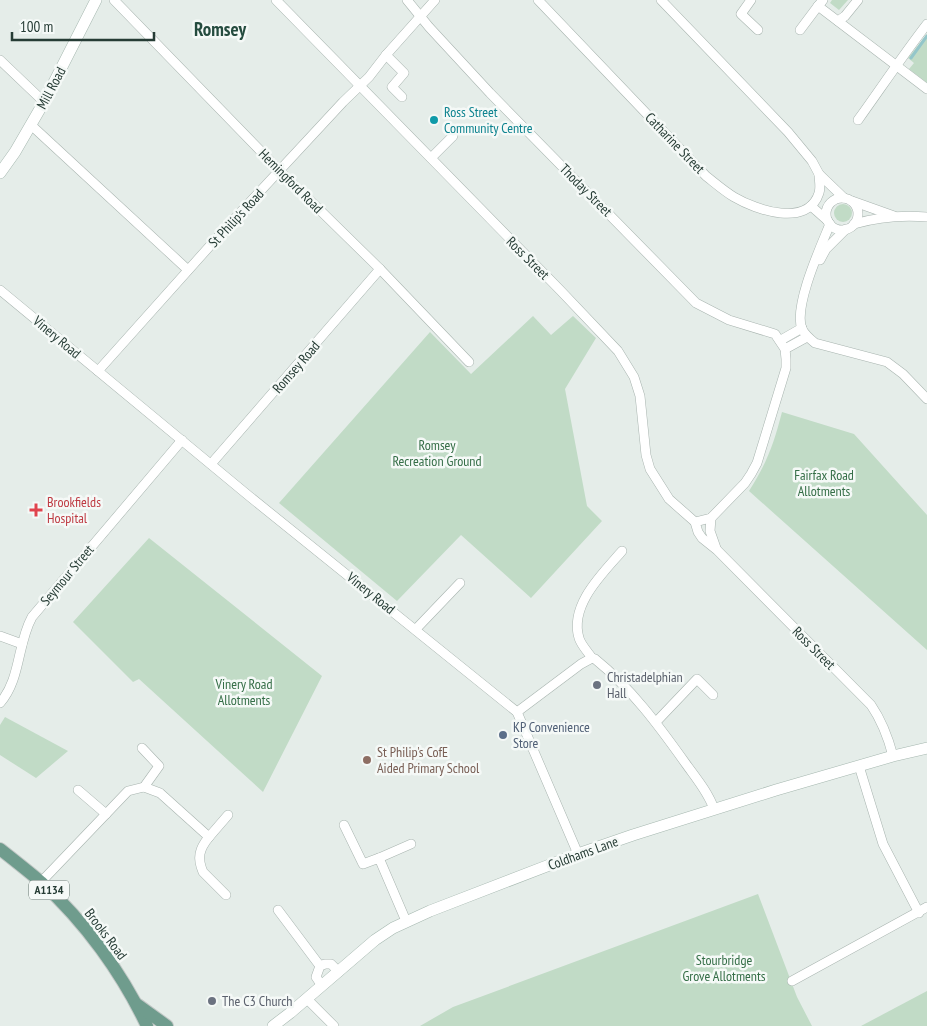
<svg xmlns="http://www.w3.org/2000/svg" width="927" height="1026" viewBox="0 0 927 1026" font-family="'PT Sans Narrow',sans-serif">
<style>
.green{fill:#c1dbc6}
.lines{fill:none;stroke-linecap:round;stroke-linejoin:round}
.stream{stroke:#94c6ca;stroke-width:3}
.street-casing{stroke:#a8b4af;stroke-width:10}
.secondary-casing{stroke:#a5b7af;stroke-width:12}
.primary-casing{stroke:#c2c8c6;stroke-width:14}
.street{stroke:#fff;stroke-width:9}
.secondary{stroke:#fff;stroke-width:11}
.primary{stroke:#6f9c8d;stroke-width:12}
.culture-dot{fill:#0f9aa8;stroke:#f5f9f7;stroke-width:2}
.health-dot{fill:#e0444e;stroke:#f5f9f7;stroke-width:2}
.worship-dot{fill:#6b7280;stroke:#f5f9f7;stroke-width:2}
.service-dot{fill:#5c6f8a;stroke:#f5f9f7;stroke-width:2}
.education-dot{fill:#8d6e63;stroke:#f5f9f7;stroke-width:2}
.labels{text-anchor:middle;stroke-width:5;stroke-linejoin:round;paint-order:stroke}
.shield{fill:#f5f9f7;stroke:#64756f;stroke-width:1}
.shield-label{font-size:12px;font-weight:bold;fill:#263c35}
.street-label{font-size:14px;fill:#263c35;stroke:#f5f9f7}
.culture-label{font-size:14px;fill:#0d838f;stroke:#f5f9f7;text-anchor:start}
.park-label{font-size:14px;fill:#356e47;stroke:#f5f9f7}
.health-label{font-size:14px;fill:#be3a42;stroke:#f5f9f7;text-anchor:start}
.worship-label{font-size:14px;fill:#5b616d;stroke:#f5f9f7;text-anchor:start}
.service-label{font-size:14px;fill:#4e5e75;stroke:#f5f9f7;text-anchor:start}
.education-label{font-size:14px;fill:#785e54;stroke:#f5f9f7;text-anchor:start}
.district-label{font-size:19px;font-weight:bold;fill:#254c3f;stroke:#f5f9f7}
</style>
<rect width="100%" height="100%" fill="#e5ede9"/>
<g class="green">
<path d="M832,0H848L839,10L830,3Z"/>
<path d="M927,34V83L909,69L914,63L908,58Z"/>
<circle cx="843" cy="213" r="9"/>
<path d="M533,316L551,335L573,316L596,338L565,389L587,506L602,521L531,598L461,535L397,601L279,503L430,332L471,374Z"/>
<path d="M782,412L854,434L927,515V650L749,491C767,463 774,443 782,412Z"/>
<path d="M149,538L322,676L263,792L139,679L133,682L73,622Z"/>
<path d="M5,717L68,751L36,778L0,755V725Z"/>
<path d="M758,894L797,997L812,1026H420L453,1007Z"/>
<path d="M927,991V1026H861Z"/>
</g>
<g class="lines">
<path class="stream" d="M911,58L927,36"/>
<g class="street-casing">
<g id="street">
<path d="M114,0L280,171L380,269L469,362"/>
<path d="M276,0L560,290L618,351L634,377L640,396L646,455L650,469L669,499L695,522L698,532L702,538L717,550L871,705C882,721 888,737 893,756"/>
<path d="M407,0L429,27L490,93L696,303L729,320L775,334L785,349L786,359V368L757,463L751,474L745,483L711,518L695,522"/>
<path d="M538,0L706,176C715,183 724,191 734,197C756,210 808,228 819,193C821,187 819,180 819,174"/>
<path d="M661,0L788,132L812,161L819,174L844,198"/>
<path d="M751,0L741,14L758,30"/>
<path d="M823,0L818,6L927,89"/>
<path d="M838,21L845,16L858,0"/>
<path d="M800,30L818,6"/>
<path d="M386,55L404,73L392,87L402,97"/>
<path d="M0,60L44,102"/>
<path d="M858,120C881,88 903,55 927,24"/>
<path d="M31,125L188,270"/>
<path d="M431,158L453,136"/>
<circle cx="842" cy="214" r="16"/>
<path d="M852,201L894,216"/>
<path d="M811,206L828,221"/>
<path d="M830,224C821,246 793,307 802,329C805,335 810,339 815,343L887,362L903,374L927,399"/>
<path d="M854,224C878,217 903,215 927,217"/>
<path d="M820,260L826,249L846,229"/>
<path d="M0,290L249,496L517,712L578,854"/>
<path d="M781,340L802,328"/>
<path d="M785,349L807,337"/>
<path d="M98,371L225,229L343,102L369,77L386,55L435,0"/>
<path d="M211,464L380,269"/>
<path d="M711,518L710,531L716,548"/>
<path d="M416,629L460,583"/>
<path d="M0,636L22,644"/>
<path d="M592,658C588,652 581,645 579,638C569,605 603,573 622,551"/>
<path d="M0,703C21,679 17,644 32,617L182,440"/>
<path d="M517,712L581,664L592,658L595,659C631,688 659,726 686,764C696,778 708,792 714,809"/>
<path d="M656,722L697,679L713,695"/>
<path d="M142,748L159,766L144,787"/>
<path d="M859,766L883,844L919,913"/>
<path d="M78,790L106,814"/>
<path d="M344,825L363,864L379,858L406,921"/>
<path d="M209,837L228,815"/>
<path d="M379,858L411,844"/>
<path d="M41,882L128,791L144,787L160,793L209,837C199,849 197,858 203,872L226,895"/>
<path d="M278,910L320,966"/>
<path d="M792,981L927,907"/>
<path d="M322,986L316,977L320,966L325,964H331L339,972"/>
<path d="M307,999L334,1026"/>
</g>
</g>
<g class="secondary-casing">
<g id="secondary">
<path d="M0,173L15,152L44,102L96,0"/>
<path d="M273,1026L290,1013L375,940L393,928L430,911L578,854L633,835L776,790L893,756L927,748"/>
</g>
</g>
<g class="primary-casing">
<g id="primary">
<path d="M0,849C14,860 28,871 41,882C85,922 122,973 147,1026"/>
<path d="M138,1005L167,1026"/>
</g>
</g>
<use href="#street" class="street"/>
<use href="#secondary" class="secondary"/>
<use href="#primary" class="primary"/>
</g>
<circle class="culture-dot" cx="434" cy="120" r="5"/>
<path class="health-dot" d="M33.5 502.5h5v5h5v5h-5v5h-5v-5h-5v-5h5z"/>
<g class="worship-dot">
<circle cx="597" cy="685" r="5"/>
<circle cx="212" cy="1001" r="5"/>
</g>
<circle class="service-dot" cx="503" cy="735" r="5"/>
<circle class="education-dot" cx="367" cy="760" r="5"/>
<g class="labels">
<rect class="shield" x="29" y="880.5" width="40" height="19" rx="4"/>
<g class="shield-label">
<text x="49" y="894">A1134</text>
</g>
<g class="street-label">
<text transform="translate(51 88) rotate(-62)" y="5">Mill Road</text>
<text transform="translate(675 143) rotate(46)" y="5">Catharine Street</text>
<text transform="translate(291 181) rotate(45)" y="5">Hemingford Road</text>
<text transform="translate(586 190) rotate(45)" y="5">Thoday Street</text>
<text transform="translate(236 218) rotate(-47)" y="5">St Philip's Road</text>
<text transform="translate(528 258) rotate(45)" y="5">Ross Street</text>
<text transform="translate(57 337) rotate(40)" y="5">Vinery Road</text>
<text transform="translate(296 367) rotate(-49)" y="5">Romsey Road</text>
<text transform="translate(67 575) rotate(-50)" y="5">Seymour Street</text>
<text transform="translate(371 593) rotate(39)" y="5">Vinery Road</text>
<text transform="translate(814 648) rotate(45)" y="5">Ross Street</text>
<text transform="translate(583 853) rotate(-20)" y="5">Coldhams Lane</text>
<text transform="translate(106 934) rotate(53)" y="5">Brooks Road</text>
</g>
<g class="culture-label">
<text x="444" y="117">Ross Street<tspan x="444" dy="16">Community Centre</tspan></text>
</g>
<g class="park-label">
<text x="437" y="450">Romsey<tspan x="437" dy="16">Recreation Ground</tspan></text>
<text x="824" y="480">Fairfax Road<tspan x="824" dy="16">Allotments</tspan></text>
<text x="244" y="689">Vinery Road<tspan x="244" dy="16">Allotments</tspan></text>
<text x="724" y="965">Stourbridge<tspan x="724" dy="16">Grove Allotments</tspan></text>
</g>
<g class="health-label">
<text x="47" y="507">Brookfields<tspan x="47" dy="16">Hospital</tspan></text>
</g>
<g class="worship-label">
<text x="607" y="682">Christadelphian<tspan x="607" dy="16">Hall</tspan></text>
<text x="222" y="1006">The C3 Church</text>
</g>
<g class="service-label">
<text x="513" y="732">KP Convenience<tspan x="513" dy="16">Store</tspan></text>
</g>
<g class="education-label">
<text x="377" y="757">St Philip's CofE<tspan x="377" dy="16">Aided Primary School</tspan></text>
</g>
<g class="district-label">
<text x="220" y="36">Romsey</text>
</g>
</g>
<path d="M12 32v8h142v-8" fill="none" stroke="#263c35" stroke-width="2.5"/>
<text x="20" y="32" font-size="15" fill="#263c35" stroke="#f5f9f7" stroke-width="4" paint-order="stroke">100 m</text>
</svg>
